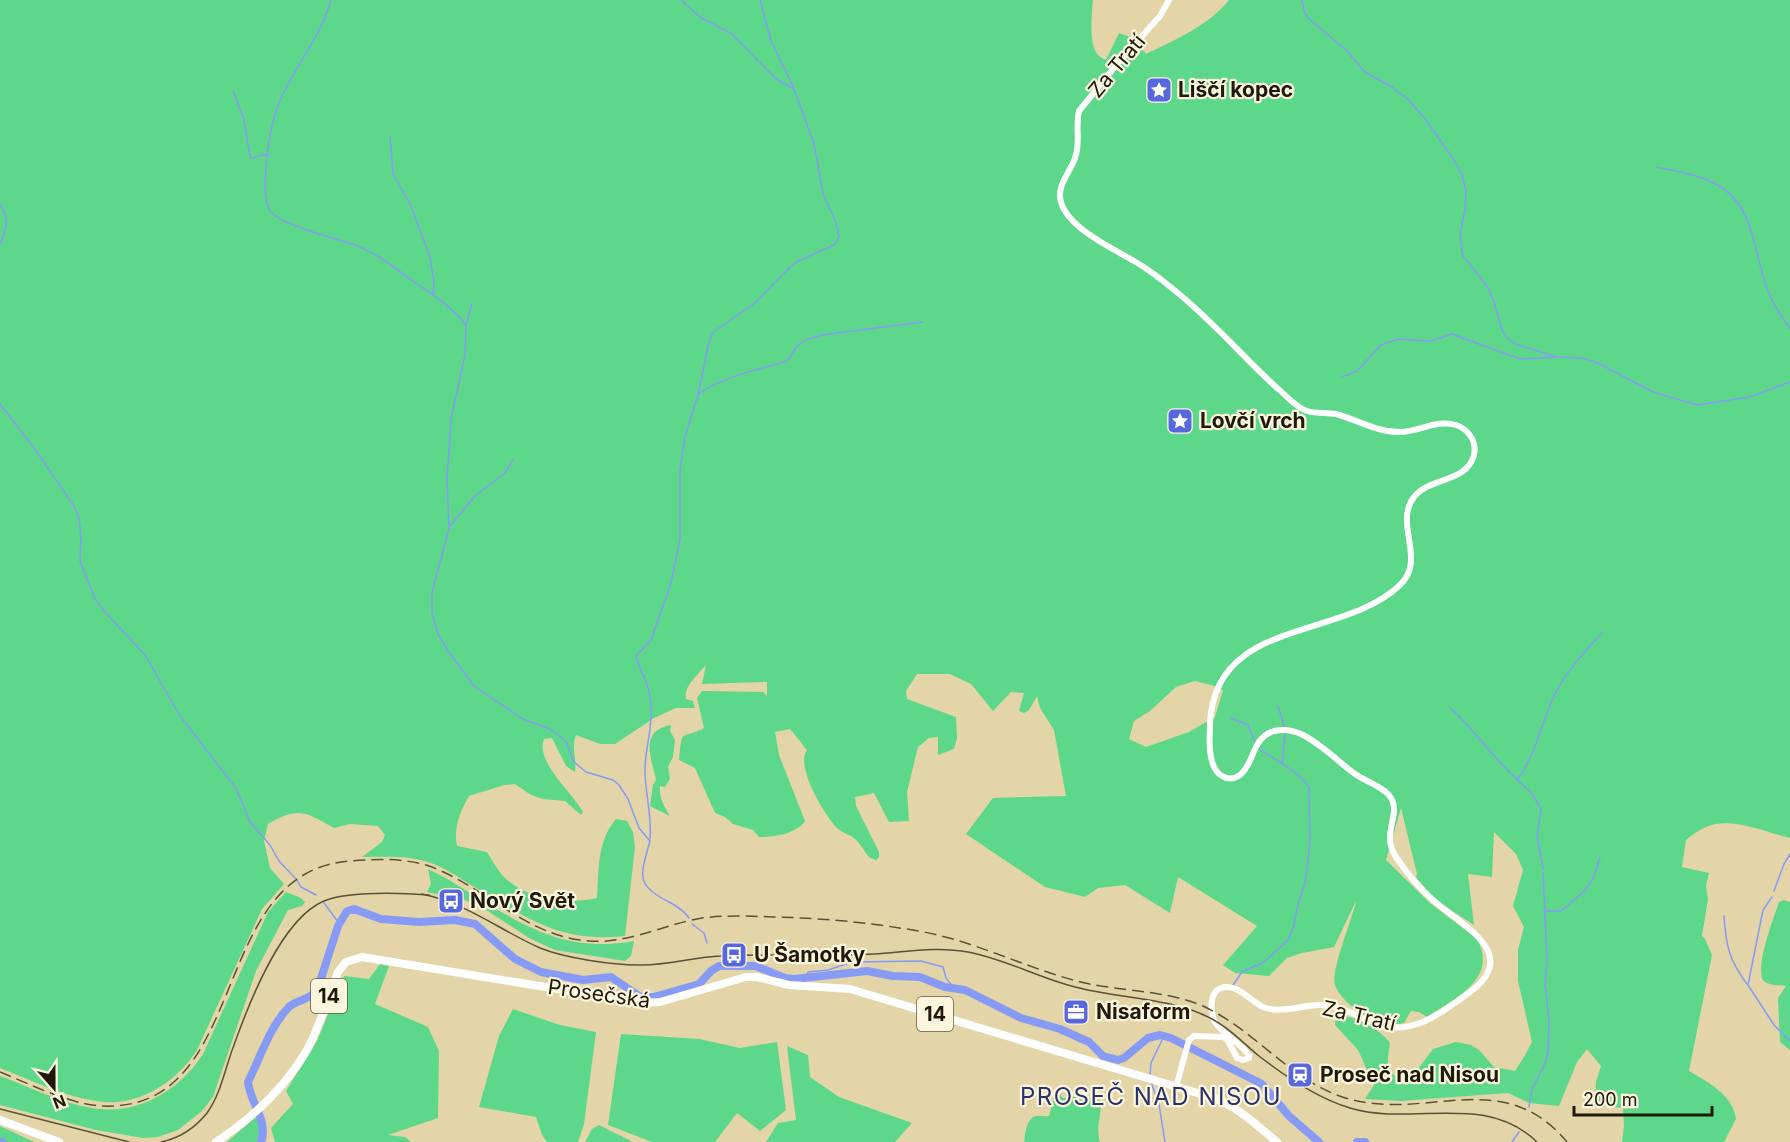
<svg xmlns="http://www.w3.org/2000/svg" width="1790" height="1142" viewBox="0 0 1790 1142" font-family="Inter,sans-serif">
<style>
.green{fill:#5dd789;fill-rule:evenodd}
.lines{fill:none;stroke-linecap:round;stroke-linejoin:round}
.stream{stroke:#879bf6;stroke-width:1.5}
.river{stroke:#879bf6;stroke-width:8}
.minor{stroke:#fff;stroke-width:6}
.major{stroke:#fff;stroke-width:8}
.tram{stroke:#5a5238;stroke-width:1.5}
.rail{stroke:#5a5238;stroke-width:1.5;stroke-dasharray:12 6;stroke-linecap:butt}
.labels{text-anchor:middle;stroke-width:4.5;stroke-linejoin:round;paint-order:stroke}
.shield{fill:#fdf6df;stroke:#625c48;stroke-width:1.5}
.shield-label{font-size:20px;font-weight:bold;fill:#1f1a08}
.street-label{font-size:21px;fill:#1f1a08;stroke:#fdf6df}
.poi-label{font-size:21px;font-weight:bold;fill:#1f1a08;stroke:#fdf6df;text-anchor:start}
.quarter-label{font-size:24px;letter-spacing:1.5px;fill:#29326b;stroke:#fdf6df}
</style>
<rect width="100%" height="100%" fill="#e3d5a8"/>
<g class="green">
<path d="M0,0H1093C1092,13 1088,44 1098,55C1098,55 1105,60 1106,60L1119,33L1133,38L1146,54C1175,40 1208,26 1229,0H1790V838C1764,832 1732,816 1706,827C1699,830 1692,835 1686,840L1682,867L1709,873L1706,886L1708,899L1702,936L1705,939L1712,955L1689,1071C1708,1082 1733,1095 1736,1119L1724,1142H1622L1624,1126L1623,1108L1602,1106L1595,1098L1596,1082L1601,1066L1587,1049L1577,1062L1559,1106L1529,1103L1508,1093L1401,1101L1365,1099L1374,1085L1358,1050L1335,1025L1336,1015C1355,1016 1379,1028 1390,1043C1388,1059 1384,1068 1398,1078L1412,1077L1433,1049L1456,1042L1471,1045L1479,1050L1494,1067L1515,1071L1524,1057L1532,1042L1518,981V950L1524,927L1513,906L1523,870L1516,854L1494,832L1492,877L1468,874L1474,925L1434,899L1416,877L1417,874L1401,808L1386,860L1430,903L1477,939C1499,979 1455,998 1427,1017L1419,1012L1411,1011L1404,1023C1390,1026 1377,1021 1364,1015C1354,1009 1339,997 1335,985C1330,971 1353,918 1356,901L1334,947L1302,953L1287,958L1269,976L1235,973L1223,965L1257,926L1178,877L1170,913L1125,885L1098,888L1085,897L1045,887L966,834L993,798L1066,796L1054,730L1040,708L1037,696L1029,710L1024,713L1019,711L1024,693L1011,692L993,711L971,684L950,674H917L906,691L907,699L956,717L957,738L954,749L938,755V737L929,738L918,747L907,792L909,821L889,822L874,793L855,797L856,806L879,852V857L876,860L870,858C865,853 861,844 855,839C849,834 842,833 836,827C824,814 795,766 807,750L790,729L775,732L779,755L805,821C796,834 774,837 759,837L753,830L733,824L725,817L715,813L695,768L679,760C683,726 679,741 704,728L697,698L702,691L763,692L767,696V682L702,684L706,665C698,675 683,686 686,699L693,701L695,708H676L654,718L615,744H600L576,735C571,750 577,757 575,772L566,766L552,738L544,739C535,762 573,793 583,812L581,815L565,801L543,799L531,795L515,784L504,785L469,796C460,812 453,828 457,846L487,852C492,860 497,869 503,876C527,900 565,905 597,898C599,870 597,841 616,819L627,821L633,832L635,847L625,936C558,943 526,917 471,885C458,877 445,868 431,863C408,855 385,857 362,857L382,842L385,835L378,826L350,824L334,828C305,812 299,806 268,824L264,841L270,868L284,884L262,909L197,1050C175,1084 136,1108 96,1101C63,1096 31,1080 0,1068ZM1195,681L1215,686L1223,690L1215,717L1189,732L1146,747L1129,739L1134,721L1150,711L1176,687Z"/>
<path d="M671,725L670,731L675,740L673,757L668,767L670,779L665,787L660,786C659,798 664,806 670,816L650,806L653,785L656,780C652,759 638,731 671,725Z"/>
<path d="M428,869L442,876C508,914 554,956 634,941L631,956L625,961L555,950L529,938L480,906L462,899L427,892L431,884Z"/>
<path d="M286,892L301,898L305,902L302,906L288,910L256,971L213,1097L202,1111L178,1130L158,1137L143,1138L96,1130L0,1105V1076C30,1087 61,1103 92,1108C137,1116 179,1091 203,1054L268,912Z"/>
<path d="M1783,900L1790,902V1050L1780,1042L1778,998L1786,986C1779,985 1768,986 1763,980C1755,966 1774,917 1779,902Z"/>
<path d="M380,964L389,966L375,1004L428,1027L439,1051L438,1118L388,1135L405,1137L411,1142H275L271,1128L293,1104L286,1091L317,1041L344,976L369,979Z"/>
<path d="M513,1009L560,1025L596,1032L584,1124L578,1142H547L542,1135L536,1117L479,1107L499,1036Z"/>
<path d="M621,1034L699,1039L740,1048L777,1042L786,1110L760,1131L737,1113L715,1142H652L608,1125Z"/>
<path d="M787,1046L808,1055L810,1077L839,1097L912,1123L895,1142H766L778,1123L796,1120Z"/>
<path d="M1055,1092L1061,1095L1063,1098L1081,1096L1100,1100C1103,1115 1095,1124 1100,1142H1024C1025,1134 1026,1122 1033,1117C1037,1115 1045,1117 1049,1116Z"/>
<path d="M258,1115L260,1135L258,1142H227Z"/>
<path d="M599,1125L633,1142H585L592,1129Z"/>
<path d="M0,1126L34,1142H0Z"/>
</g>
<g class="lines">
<g class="stream">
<path d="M331,0C320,41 288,73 275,114C269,135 260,190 269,209C276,224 334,238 352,244C375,252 394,267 414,282C433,295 451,306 466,325L465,355L451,419L447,479L449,528L432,592V613L438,634L448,651L474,686L523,719L550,729L566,741L573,761L586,772L613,780L619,785L628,799L639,828L650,841C640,877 635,885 671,903C678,907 685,912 689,918"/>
<path d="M760,0L771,41L794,88"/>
<path d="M1302,0L1304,12L1308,18L1346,50L1365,72L1392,87L1409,100L1425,119L1454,160L1462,175L1466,191L1465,209L1460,235L1463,256L1487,286L1494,302L1502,330L1506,337L1515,344L1557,357L1582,358L1596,362L1653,392L1697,405L1749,397L1790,382"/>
<path d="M233,91L244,120L250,157L253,158L261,155H268"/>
<path d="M390,136L393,174L411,206L430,257L434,282L433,295"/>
<path d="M1657,167C1675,171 1697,174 1714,183C1759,206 1752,258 1771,298C1776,309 1784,319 1790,329"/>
<path d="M0,205C10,217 6,231 0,244"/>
<path d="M466,325L472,303"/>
<path d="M1342,377L1357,371L1381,345L1398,339L1431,341L1452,334L1520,359L1556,357"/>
<path d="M698,394C724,377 755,370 785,362L789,359L796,347L806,340L822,335L922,322"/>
<path d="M0,404L34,448L74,506L79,519L81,537L80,561L95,599L105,612L145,655L180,716L236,788L250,822L270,845L279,861L297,880L301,887L316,895"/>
<path d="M450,526L475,496L505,473L513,460"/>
<path d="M1278,706L1285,729"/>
<path d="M1450,708C1475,729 1492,758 1517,779"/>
<path d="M1230,718L1248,725L1255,742"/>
<path d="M1282,764L1285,733"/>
<path d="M650,839C652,818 646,796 645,774C644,753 652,732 651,710C651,701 649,690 646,682C643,673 638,666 636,656L651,640L671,583L680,539V469L685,437L698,395L709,342L713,332L755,303L788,269L796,262L834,245L839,237L836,222L823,194L814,144L794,89L776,79L732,34L700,17L681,0"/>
<path d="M1543,869L1537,836L1541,809L1531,792L1517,780C1536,755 1541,724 1554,696C1566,672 1584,652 1602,633"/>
<path d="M1774,891L1784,864L1790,854"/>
<path d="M1772,897L1763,910L1748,985L1774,1025L1790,1041"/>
<path d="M324,903L339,923"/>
<path d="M1544,911H1561C1585,891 1592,889 1600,857"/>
<path d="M1724,916C1726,946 1729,960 1747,984"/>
<path d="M692,924L704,933L707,943"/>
<path d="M806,978L808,972L828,970L852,962L921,961L943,967L946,978L954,988"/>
<path d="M1233,985L1242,972L1264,962L1288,940L1294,926L1297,908L1305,883L1310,842L1309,787C1297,769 1276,762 1259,748"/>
<path d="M1150,1074L1151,1063L1164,1036"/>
<path d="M1151,1082L1159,1104L1165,1142"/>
<path d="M1529,1107L1532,1089L1545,1064L1548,1052L1549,1021L1545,984L1547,961L1543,873"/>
<path d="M1512,1142L1519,1132"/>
</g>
<g class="river">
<path d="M0,1142H2"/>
<path d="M261,1142C269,1121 250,1103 248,1082C260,1058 270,1026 289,1007C297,1000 308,1000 317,991L338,926L347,911L354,909L381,919L419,922L455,920L475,924L515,959L541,972L583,980L611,977L639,996L645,997H654L699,984L711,971L719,966H756L785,978L794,979L867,971L893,976L920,977L945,987L965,990L1021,1018L1060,1029L1089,1042L1103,1056L1118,1060L1124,1058L1148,1038L1160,1035L1171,1038L1262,1084L1289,1116L1319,1142"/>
<path d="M1357,1142H1365"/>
</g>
<path class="minor" d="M1169,0L1160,16L1117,64L1079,111C1075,127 1081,143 1075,158C1070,173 1056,186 1061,202C1068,228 1112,248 1134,261C1148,269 1161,279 1173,289C1211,319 1242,356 1277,388C1286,395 1296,408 1307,411C1316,414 1327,412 1336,414C1358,420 1376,432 1400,432C1419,432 1437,419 1456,425C1468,429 1477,441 1474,455C1467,483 1429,477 1414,497C1393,524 1428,560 1399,586C1341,640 1215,618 1210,723C1210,735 1208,749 1212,761C1215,774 1227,784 1240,775C1255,763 1251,738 1274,731C1283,729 1292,730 1301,734C1322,744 1337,761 1355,774C1365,781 1379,785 1388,794C1405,812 1379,832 1396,857C1406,872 1419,888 1433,900C1459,924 1523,953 1470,992C1442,1013 1410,1038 1374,1023C1356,1016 1341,1005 1320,1005C1303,1005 1280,1014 1263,1007C1251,1002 1237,982 1221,988C1209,992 1210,1012 1215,1022C1220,1031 1241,1044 1249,1055V1058L1243,1060L1237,1058L1228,1041L1224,1037L1194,1036L1189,1040L1176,1087"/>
<g class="major">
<path d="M0,1120L59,1142"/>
<path d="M216,1142C252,1118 285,1088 307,1050C319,1028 329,996 338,972L346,962L362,957L643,1003L660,1002L746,977H757L789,985L850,989L1214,1098C1238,1107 1258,1126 1277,1142"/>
</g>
<g class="tram">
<path d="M422,894C469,904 499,930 540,948C565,958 611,965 639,965C666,966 693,957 721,956C772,953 823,957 874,954C906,952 937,946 968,952C1005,959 1039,978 1075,987C1121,999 1170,997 1212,1019C1231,1029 1243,1043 1259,1056C1286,1077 1317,1098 1350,1108C1413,1127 1484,1091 1537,1142"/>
<path d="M0,1109L129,1142"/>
<path d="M161,1142C180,1138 195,1128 207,1113C221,1094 225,1068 234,1045C249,1003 281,919 324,901C348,891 402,893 429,895"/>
</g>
<path class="rail" d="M0,1072C30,1084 69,1104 101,1106C250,1113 207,881 341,862C368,859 402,857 429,866C482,885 522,932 580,940C624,947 660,925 702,918C726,915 750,916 773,917C824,918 874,923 924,932C980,943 1030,970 1085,983C1126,992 1169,990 1207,1008C1258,1033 1294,1084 1349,1099C1428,1121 1503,1065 1567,1142"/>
</g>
<defs>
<g id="sight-square" transform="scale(1.35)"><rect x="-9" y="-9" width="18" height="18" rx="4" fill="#5768de" stroke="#fdf6df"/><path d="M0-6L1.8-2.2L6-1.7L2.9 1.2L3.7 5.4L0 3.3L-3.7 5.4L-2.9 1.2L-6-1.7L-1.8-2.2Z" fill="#fff"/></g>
<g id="bus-square" transform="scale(1.35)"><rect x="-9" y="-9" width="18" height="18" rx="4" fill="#5768de" stroke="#fdf6df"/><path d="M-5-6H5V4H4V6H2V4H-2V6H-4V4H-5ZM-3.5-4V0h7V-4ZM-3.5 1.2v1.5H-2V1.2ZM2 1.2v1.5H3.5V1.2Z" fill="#fff"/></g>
<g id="office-square" transform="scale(1.35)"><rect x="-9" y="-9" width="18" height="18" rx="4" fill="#5768de" stroke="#fdf6df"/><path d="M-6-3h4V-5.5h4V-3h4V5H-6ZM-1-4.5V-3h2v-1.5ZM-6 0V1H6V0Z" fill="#fff"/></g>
<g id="station-square" transform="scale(1.35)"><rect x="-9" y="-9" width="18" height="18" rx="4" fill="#5768de" stroke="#fdf6df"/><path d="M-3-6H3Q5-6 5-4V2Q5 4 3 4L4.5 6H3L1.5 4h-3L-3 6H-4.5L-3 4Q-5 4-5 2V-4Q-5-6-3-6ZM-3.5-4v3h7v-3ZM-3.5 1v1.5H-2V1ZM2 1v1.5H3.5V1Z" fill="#fff"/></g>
</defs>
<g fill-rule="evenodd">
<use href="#sight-square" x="1159" y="90"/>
<use href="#sight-square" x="1180" y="421"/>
<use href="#bus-square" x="451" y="901"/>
<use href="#bus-square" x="734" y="955"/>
<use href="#office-square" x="1076" y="1012"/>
<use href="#station-square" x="1300" y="1075"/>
</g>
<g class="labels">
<g class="shield">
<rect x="311" y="979" width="36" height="34" rx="4.5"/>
<rect x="917" y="997" width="36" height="34" rx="4.5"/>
</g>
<g class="shield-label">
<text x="329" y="1003">14</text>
<text x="935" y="1021">14</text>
</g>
<g class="street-label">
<text transform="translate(1117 66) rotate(-50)" y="7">Za Tratí</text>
<text transform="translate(599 994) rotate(8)" y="7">Prosečská</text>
<text transform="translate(1359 1016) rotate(13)" y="7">Za Tratí</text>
</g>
<g class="poi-label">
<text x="1178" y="97">Liščí kopec</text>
<text x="1200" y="428">Lovčí vrch</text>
<text x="470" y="908">Nový Svět</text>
<text x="754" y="962">U Šamotky</text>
<text x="1096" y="1019">Nisaform</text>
<text x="1320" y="1082">Proseč nad Nisou</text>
</g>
<g class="quarter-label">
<text x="1151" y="1105">PROSEČ NAD NISOU</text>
</g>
</g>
<g transform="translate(54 1088) rotate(159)" stroke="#fdf6df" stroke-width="4.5" paint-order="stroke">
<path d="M0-4.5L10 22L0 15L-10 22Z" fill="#1f1a08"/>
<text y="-9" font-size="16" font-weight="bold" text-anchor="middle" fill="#1f1a08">N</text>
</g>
<path d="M1574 1106v9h138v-9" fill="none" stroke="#1f1a08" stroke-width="3"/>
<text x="1583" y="1106" font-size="18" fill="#1f1a08" stroke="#fdf6df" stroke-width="4.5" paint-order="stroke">200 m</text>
</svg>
